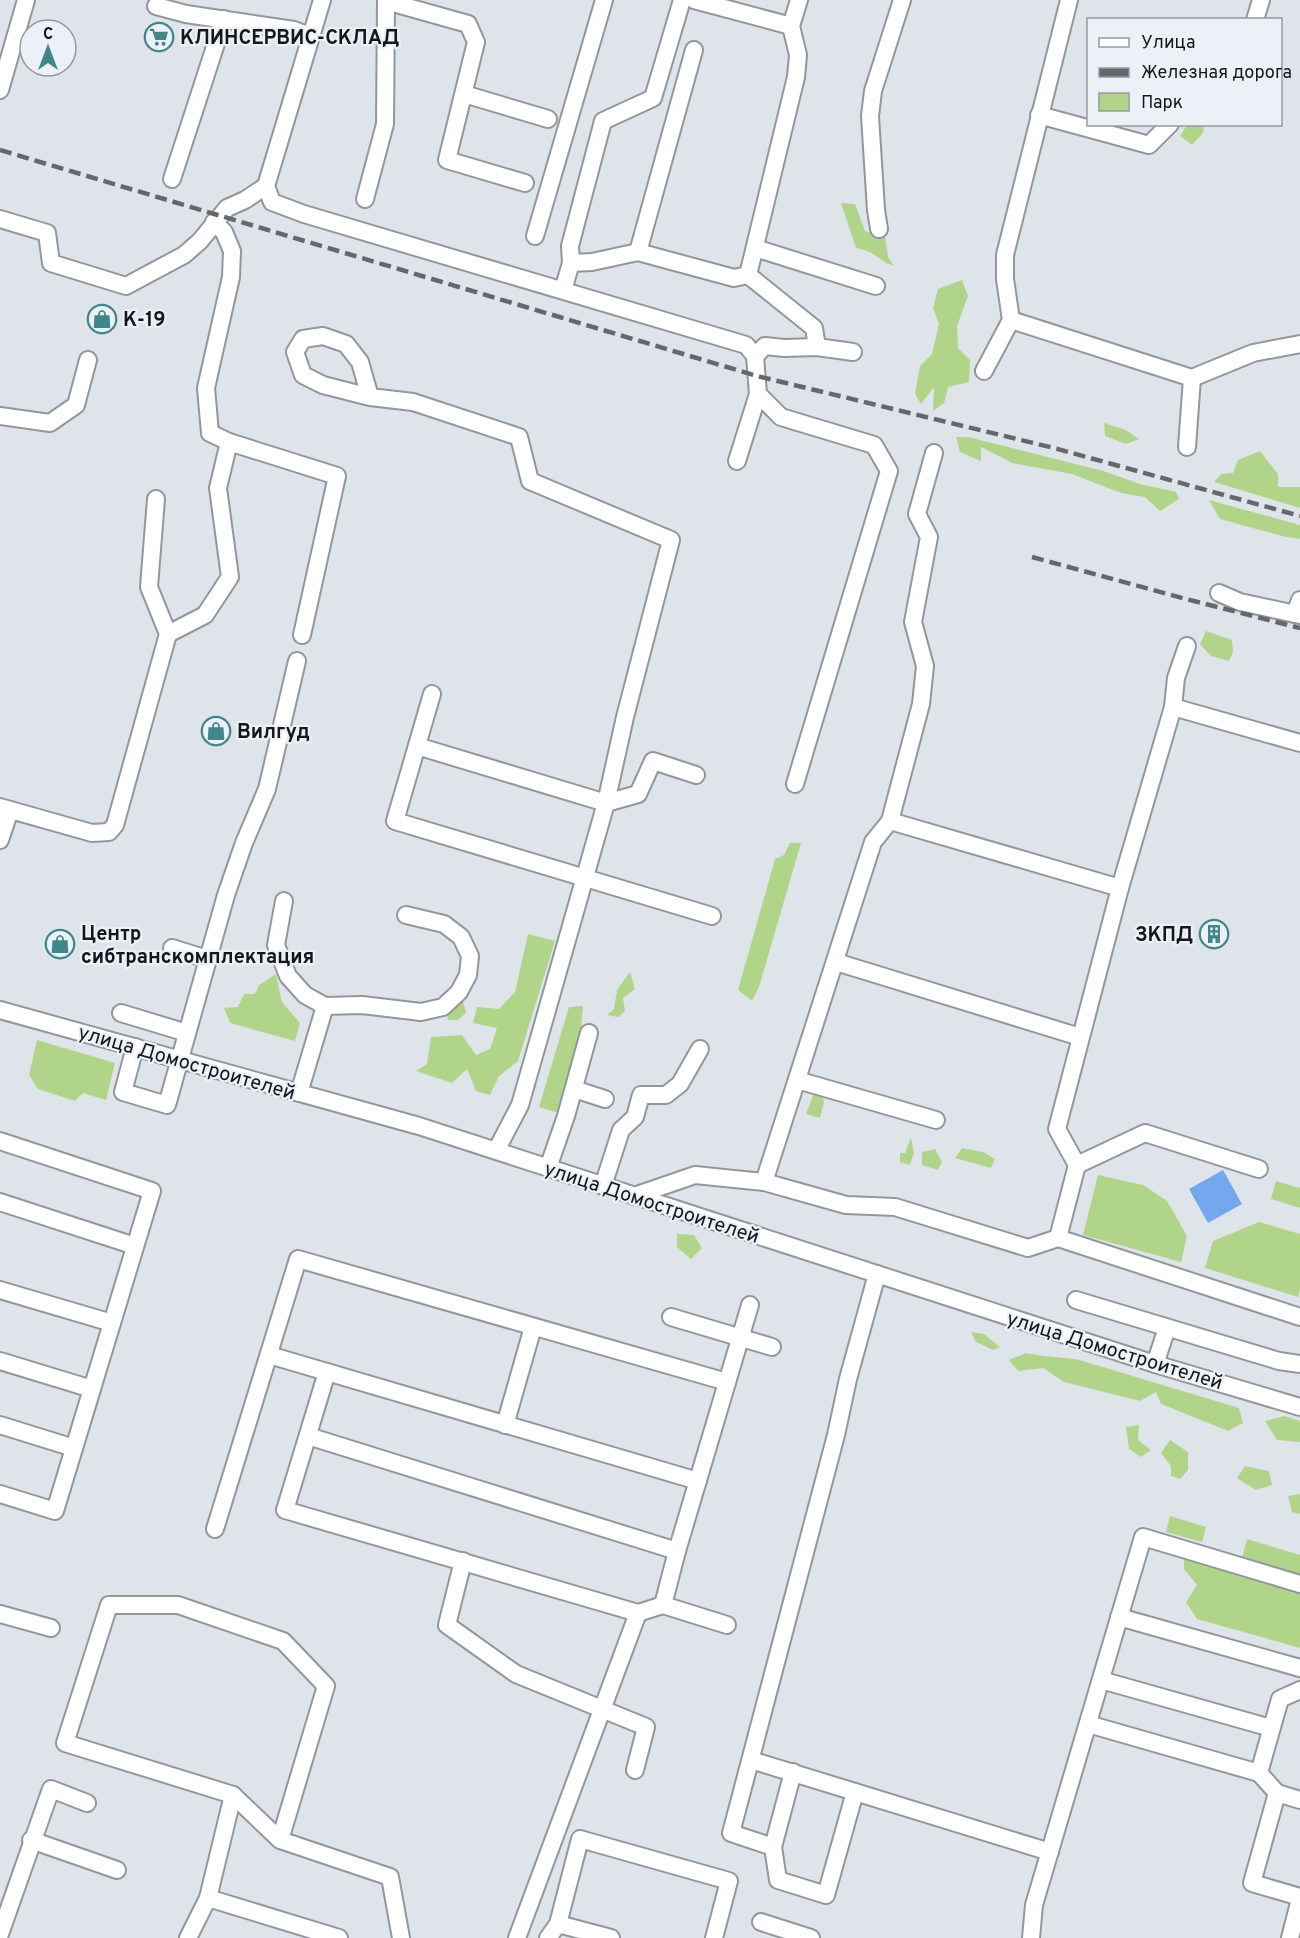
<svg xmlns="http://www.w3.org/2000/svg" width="1300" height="1938" viewBox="0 0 1300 1938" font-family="Overpass,sans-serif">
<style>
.green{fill:#b1d588}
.water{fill:#74a8ee}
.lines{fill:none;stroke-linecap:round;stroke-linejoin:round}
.minor-casing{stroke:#92979d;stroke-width:20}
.minor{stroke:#fff;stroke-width:16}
.rail{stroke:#64676b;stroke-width:4.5;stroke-dasharray:12 6;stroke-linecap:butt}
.labels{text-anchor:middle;stroke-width:4.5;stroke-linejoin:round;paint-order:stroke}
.poi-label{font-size:20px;font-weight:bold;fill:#151719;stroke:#ecf1f8;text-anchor:start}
.street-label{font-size:20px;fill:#151719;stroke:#ecf1f8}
</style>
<rect width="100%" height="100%" fill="#dfe4eb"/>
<g class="green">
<path d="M1187,125H1204L1203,133L1192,145L1180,136Z"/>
<path d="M841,203L855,204L865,231L885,237L888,257L894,266C877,260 875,251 856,248Z"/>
<path d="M962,280L968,296L957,326L958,348L970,360L969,382L948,387L944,403L933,411L934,387L921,404L915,394L920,366L932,354L939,324L933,308L938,289Z"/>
<path d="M1104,423L1126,430L1139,439L1126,444L1105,436Z"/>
<path d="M956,437H968L1103,471L1140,484L1176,492L1179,499L1160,511L1145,497L1121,493L1072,474L1012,463L981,447V461L960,452Z"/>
<path d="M1260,451L1278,474V487H1300V508L1214,482L1221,474L1233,473L1238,460Z"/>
<path d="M1209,500L1300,525V539L1286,537L1220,519Z"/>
<path d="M1206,631L1232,640L1233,652L1229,661L1211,656L1200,644Z"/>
<path d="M790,843H801L759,987L752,1001L738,990L775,859L784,855Z"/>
<path d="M528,934L555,941L518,1061L499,1076L490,1095L476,1091L467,1069L452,1083L416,1071L427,1064L431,1037L462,1035L476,1055L490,1049L497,1028L473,1023L477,1007L499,1009L515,992Z"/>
<path d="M630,972L635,989L623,998L625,1011L618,1017L607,1015L614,1009L617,990Z"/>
<path d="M276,974L282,1002L300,1023L295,1041L230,1023L224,1008L238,1007L244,994H255L259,985Z"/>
<path d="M463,1001L466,1013L458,1020H448L447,1014Z"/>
<path d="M583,1006L580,1037L559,1113L539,1107L569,1007Z"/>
<path d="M37,1040L115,1063L106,1100L83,1093L75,1101L38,1089L29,1075Z"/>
<path d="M815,1090L822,1095L824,1102L820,1118L806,1114Z"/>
<path d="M911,1138L914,1153L910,1165L900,1162V1153H905Z"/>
<path d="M962,1148L983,1152L995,1159L991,1168L955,1158Z"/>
<path d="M935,1149L942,1162L938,1170L922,1165V1152Z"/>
<path d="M1098,1175L1143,1185L1167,1201L1187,1236L1181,1262L1083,1235Z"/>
<path d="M1276,1181L1300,1188V1208L1271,1199Z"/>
<path d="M1259,1222L1300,1234V1290L1298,1297L1205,1268L1213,1241Z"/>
<path d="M677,1234L694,1235L702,1248L691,1259L677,1247Z"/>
<path d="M971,1332L984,1334L1000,1347L993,1350L976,1342Z"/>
<path d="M1026,1353L1043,1356L1076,1359L1239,1408L1243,1423L1228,1431L1161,1404L1156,1392L1140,1401L1064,1382L1043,1368L1018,1371L1009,1360Z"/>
<path d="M1284,1416L1300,1421V1442L1277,1440L1265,1421Z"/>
<path d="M1139,1425L1138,1440L1151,1450L1141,1457L1129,1449L1126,1427Z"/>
<path d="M1170,1440L1188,1452V1470L1180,1479L1171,1476V1466L1161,1453Z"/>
<path d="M1245,1466L1269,1471L1272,1485L1256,1490L1237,1478Z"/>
<path d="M1300,1494V1514L1292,1512L1288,1496Z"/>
<path d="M1170,1516L1206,1527L1202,1542L1166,1532Z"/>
<path d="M1247,1539L1300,1555V1574L1242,1557Z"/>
<path d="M1184,1559L1300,1593V1648L1197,1619L1186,1602L1197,1585L1184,1569Z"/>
</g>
<path class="water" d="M1223,1170L1242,1204L1208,1223L1189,1189Z"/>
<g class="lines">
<g class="minor-casing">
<g id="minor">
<path d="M694,0L791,26"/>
<path d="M386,1L468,24L476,42L447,160L525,183"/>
<path d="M156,6L186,14L294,30L310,36"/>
<path d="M1255,20L1261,0"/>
<path d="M694,50L638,252L734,278L748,275L796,77L798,55L791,26L799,0"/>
<path d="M0,90L26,0"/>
<path d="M464,94L548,119"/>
<path d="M1039,115L1149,145L1170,124"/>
<path d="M172,179L224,19"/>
<path d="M266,186L272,202L304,214L746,345L755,356L758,394L781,417L874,445L889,471L795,784"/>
<path d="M365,199L385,124L386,0"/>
<path d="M0,219L47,233L51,263L126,286L184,255L200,241L227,208L245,200L266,186L322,0"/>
<path d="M214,222L224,232L232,251L231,277L206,388L210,433L229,442L337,476L302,635"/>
<path d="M879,229L876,210L870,116L873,91L902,0"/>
<path d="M535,236L604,0"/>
<path d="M755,248L876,286"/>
<path d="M571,263L592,262L638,252"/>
<path d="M748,275L814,328L817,347"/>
<path d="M563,290L571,263L570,246L603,121L653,98L682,0"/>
<path d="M1011,320L1192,378L1253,353L1300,344"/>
<path d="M755,356L765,346L784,348L817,347L853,352"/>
<path d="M984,371L1011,320L1005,279V255L1069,0"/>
<path d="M370,397L360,362L346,344L323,336L303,339L295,352L303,375L323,385L370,397L413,402L519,437L530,481L671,540L625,717L606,803L520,1105L496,1151"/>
<path d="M0,416L50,423L76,405L88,360"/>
<path d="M1187,447L1192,378"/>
<path d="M737,461L758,394"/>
<path d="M1219,593L1240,602L1300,615"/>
<path d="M1295,614L1300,600"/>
<path d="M168,634L205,615L230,577L218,488L229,442"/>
<path d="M432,694L395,821L712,916"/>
<path d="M1173,707L1176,678L1187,646"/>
<path d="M417,746L606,803L638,794L653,761L696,775"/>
<path d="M0,807L92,833L109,832L115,825L168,634L149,587L156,499"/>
<path d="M890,821L1120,888"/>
<path d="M0,840L10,810"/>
<path d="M284,901L276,945L288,976L305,995L325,1006L362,1005L421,1012L443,1007L459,992L468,975L470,956L461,937L444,924L406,915"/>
<path d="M172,948L207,959"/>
<path d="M836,962L1080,1037"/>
<path d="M0,1010L419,1126L1155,1364L1300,1407"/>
<path d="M121,1013L187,1033"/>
<path d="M135,1047L123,1092L167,1105L226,895L244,843L267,789L297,661"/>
<path d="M797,1080L936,1120"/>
<path d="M574,1089L605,1099"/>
<path d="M299,1093L325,1006"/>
<path d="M0,1141L152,1191L55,1511L0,1494"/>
<path d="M1077,1165L1145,1133L1259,1169"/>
<path d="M548,1168L566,1116L589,1033"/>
<path d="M764,1182L873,842L890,821L921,704L925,666L913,622L929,537L917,514L934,453"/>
<path d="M603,1186L621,1130L635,1117L641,1095H666L680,1084L700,1049"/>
<path d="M634,1196L695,1175L764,1182L846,1205L895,1207L1028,1248L1058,1238L1077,1165L1057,1129L1120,888L1173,707L1300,743"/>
<path d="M0,1202L135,1246"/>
<path d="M1058,1238L1300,1317"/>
<path d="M0,1290L112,1323"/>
<path d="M1076,1300L1279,1361L1300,1364"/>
<path d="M671,1317L772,1347"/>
<path d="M269,1355L698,1481"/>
<path d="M0,1361L92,1389"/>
<path d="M1155,1364L1167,1328"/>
<path d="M327,1372L285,1510L638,1613L663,1605L677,1551L750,1305"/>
<path d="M0,1425L74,1448"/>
<path d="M505,1425L533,1327"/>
<path d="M308,1436L677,1551"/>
<path d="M215,1529L298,1259L727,1382"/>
<path d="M463,1561L447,1625L516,1674L646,1727L635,1770"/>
<path d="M663,1605L727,1625"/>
<path d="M0,1614L51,1628"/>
<path d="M1119,1617L1300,1668"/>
<path d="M1101,1680L1271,1728"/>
<path d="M1300,1690L1280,1699L1259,1773L1277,1793L1252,1883L1300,1897"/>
<path d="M1088,1724L1259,1773"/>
<path d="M751,1760L1050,1852"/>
<path d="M855,1792L826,1895L778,1880L773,1847L731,1833L836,1435L848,1379L877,1274"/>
<path d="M1277,1793L1300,1800"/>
<path d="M31,1840L117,1870"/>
<path d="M280,1840L326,1686L283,1641L178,1605H109L65,1743L233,1795L280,1840L390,1877L401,1938"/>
<path d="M773,1847L793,1772"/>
<path d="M208,1898L339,1938"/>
<path d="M761,1922L811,1938"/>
<path d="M558,1924L611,1938"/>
<path d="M0,1934L51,1789L87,1803"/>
<path d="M188,1938L208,1898L233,1795"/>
<path d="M517,1938L638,1613"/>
<path d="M548,1938L558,1924L580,1839L729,1881L714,1938"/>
<path d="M1031,1938L1034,1905L1143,1537L1300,1584"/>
<path d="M1290,1938L1300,1899"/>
</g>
</g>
<use href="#minor" class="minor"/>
<g class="rail">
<path d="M0,150L757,376L1054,448L1300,516"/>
<path d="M1032,557L1186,599L1300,628"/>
</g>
</g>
<defs>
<g id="supermarket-ring" transform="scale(1.5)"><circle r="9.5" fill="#ecf1f8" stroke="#40878c" stroke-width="1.5"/><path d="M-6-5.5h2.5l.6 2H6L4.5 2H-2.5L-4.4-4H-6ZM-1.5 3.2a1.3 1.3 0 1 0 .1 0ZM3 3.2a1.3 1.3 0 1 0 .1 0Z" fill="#40878c"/></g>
<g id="shop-ring" transform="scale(1.5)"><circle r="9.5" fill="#ecf1f8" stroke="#40878c" stroke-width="1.5"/><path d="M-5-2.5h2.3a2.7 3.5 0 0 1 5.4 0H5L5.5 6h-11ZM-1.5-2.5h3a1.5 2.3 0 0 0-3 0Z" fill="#40878c"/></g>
<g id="building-ring" transform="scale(1.5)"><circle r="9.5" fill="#ecf1f8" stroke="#40878c" stroke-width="1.5"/><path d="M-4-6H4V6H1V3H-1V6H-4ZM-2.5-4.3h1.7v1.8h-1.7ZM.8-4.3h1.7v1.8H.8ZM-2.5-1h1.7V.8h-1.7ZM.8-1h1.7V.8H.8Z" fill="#40878c"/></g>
</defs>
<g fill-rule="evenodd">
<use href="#supermarket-ring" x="159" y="37"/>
<use href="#shop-ring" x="102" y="319"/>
<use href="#shop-ring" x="216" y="731"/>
<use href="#building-ring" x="1214" y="934"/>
<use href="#shop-ring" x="60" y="944"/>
</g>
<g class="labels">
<g class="poi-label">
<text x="180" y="44">КЛИНСЕРВИС-СКЛАД</text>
<text x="123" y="326">К-19</text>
<text x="237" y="738">Вилгуд</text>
<text x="81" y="940">Центр<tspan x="81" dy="23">сибтранскомплектация</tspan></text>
<text x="1193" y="941" text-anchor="end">ЗКПД</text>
</g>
<g class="street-label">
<text transform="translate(187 1062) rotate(16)" y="7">улица Домостроителей</text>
<text transform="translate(652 1202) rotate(18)" y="7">улица Домостроителей</text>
<text transform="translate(1115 1350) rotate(17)" y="7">улица Домостроителей</text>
</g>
</g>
<rect x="1087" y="18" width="195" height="108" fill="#ecf1f8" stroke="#969a9f" stroke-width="1.5"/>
<rect x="1099" y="38" width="30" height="9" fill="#ffffff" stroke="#969a9f" stroke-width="1.5"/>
<text x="1141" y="48" font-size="18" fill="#151719">Улица</text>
<rect x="1099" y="68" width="30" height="9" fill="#64676b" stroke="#969a9f" stroke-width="1.5"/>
<text x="1141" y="78" font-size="18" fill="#151719">Железная дорога</text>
<rect x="1099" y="93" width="30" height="18" fill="#b1d588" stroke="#969a9f" stroke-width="1.5"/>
<text x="1141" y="108" font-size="18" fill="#151719">Парк</text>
<g transform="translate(48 48)"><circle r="28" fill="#ecf1f8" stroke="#969a9f" stroke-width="1.5"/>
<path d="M0-4.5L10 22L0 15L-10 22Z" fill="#40878c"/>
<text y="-9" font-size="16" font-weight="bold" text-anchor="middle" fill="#151719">С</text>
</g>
</svg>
